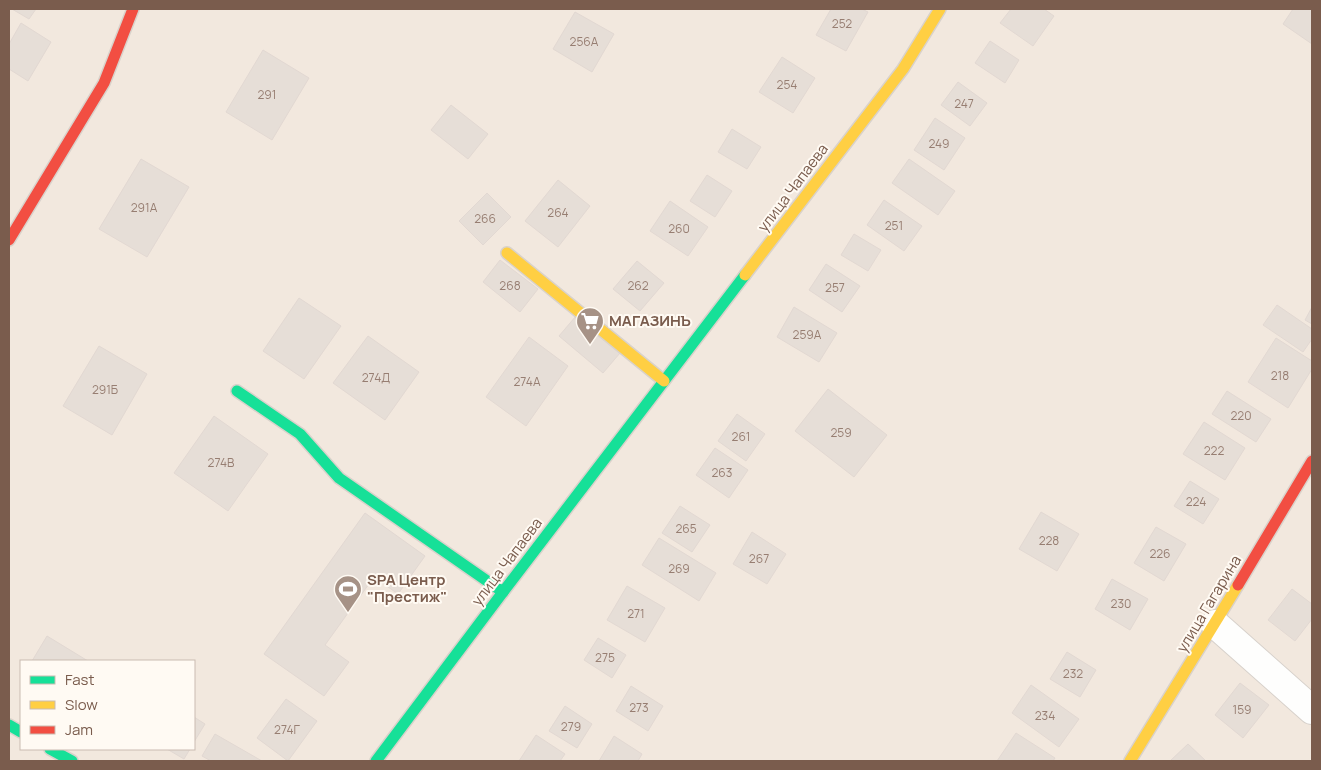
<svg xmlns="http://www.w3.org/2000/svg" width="1321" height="770" viewBox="0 0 1321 770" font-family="Manrope,sans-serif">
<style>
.residential{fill:#f2e8de;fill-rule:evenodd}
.building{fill:#e6ded7;stroke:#e2d8d2}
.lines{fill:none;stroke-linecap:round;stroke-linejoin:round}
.street-casing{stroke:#d7d1cb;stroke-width:30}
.fast-casing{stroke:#d9d2cb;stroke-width:14}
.slow-casing{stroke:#d9d2cb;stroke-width:14}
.jam-casing{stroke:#d9d2cb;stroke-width:14}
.street{stroke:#fefefd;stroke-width:28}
.fast{stroke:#16e098;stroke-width:11}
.slow{stroke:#ffcf43;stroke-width:11}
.jam{stroke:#f24e42;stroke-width:11}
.labels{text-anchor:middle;stroke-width:4;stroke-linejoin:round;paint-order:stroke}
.number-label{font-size:12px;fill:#977e72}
.street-label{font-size:15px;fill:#7a5c4d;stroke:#fffaf3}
.poi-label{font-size:15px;font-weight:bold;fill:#7a5c4d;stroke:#fffaf3;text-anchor:start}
</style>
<rect width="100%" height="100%" fill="#f9f5f0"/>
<path class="residential" d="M9,9H1312V761H9ZM21,661H194V749H21Z"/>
<g class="building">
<path d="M12,9H36L29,19Z"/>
<path d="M831,9H862L868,12L846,51L816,35Z"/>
<path d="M1011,9H1044L1054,16L1033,46L1000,23Z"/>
<path d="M1293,9H1312V44L1283,24Z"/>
<path d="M575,12L614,34L592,72L553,49Z"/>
<path d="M21,23L51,42L28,81L9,69V44Z"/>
<path d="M990,41L1019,60L1005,83L975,63Z"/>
<path d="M263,50L309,78L272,140L226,112Z"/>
<path d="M782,57L815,78L793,113L759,92Z"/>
<path d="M958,82L987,103L970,126L941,105Z"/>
<path d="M451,105L488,134L468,159L431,130Z"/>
<path d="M935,118L965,138L944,170L914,150Z"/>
<path d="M732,129L761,147L747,169L718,152Z"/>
<path d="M141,159L189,187L147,257L99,229Z"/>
<path d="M909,159L955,191L938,215L892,183Z"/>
<path d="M707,175L732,191L715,217L690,201Z"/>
<path d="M558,180L590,206L558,247L525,221Z"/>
<path d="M487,193L511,217L483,245L459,221Z"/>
<path d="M884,200L922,226L904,251L867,225Z"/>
<path d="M670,201L708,227L688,256L650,231Z"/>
<path d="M854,234L881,250L868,271L841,255Z"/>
<path d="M500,260L538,289L520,312L483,282Z"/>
<path d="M637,261L664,283L640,311L613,289Z"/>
<path d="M826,264L860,286L842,312L809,290Z"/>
<path d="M299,298L341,326L304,379L263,351Z"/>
<path d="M1277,305L1312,329V339L1303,352L1263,325Z"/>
<path d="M794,307L837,333L819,362L777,337Z"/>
<path d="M1312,307V324L1305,320Z"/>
<path d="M576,316L620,353L603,373L559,336Z"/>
<path d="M368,336L419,372L385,420L333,383Z"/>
<path d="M529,337L568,366L526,426L486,397Z"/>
<path d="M1276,338L1312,361V369L1288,408L1248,382Z"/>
<path d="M99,346L147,374L112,435L63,406Z"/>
<path d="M828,389L887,435L854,477L795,431Z"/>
<path d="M1227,391L1271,419L1256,442L1212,414Z"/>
<path d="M737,414L765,434L746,461L718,441Z"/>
<path d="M214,416L268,454L228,511L174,473Z"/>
<path d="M1204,422L1245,448L1225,480L1183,454Z"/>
<path d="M715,448L748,470L729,498L696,475Z"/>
<path d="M1190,481L1219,499L1203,524L1174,506Z"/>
<path d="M680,506L710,525L692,552L662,533Z"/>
<path d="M1041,512L1079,534L1057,571L1019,549Z"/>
<path d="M365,513L425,556L398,594L374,577L348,613L325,645L349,662L324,696L264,654Z"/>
<path d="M1156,527L1186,544L1164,581L1134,563Z"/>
<path d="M752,532L786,554L767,584L733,564Z"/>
<path d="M659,538L716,573L699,601L642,565Z"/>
<path d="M1112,579L1148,599L1130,630L1095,609Z"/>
<path d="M627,586L665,608L645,642L607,620Z"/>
<path d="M1292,589L1312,604V619L1295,641L1268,620Z"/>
<path d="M47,636L88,661H32Z"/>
<path d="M598,638L626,655L612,678L584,660Z"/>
<path d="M1067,652L1096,670L1080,697L1050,679Z"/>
<path d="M1240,683L1269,705L1243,738L1215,715Z"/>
<path d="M1031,685L1079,719L1059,747L1012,713Z"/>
<path d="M631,686L663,706L648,731L616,711Z"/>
<path d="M286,699L317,721L288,761L257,738Z"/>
<path d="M565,706L592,724L577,748L549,731Z"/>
<path d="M194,717L205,724L194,742Z"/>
<path d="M1016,733L1055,758L1053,761H997Z"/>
<path d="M215,734L262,761H211L202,756Z"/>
<path d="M536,735L565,754L560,761H519Z"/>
<path d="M614,736L642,754L638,761H599Z"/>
<path d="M1188,744L1206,761H1170Z"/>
<path d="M167,749H190L184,759Z"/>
</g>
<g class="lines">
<g class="street-casing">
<path id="street" d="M1215,624L1312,710"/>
</g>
<g class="fast-casing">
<g id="fast">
<path d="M237,391L300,434L339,478L503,592"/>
<path d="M9,725L21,732"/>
<path d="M50,749L72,761"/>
<path d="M376,761L503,592L745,275"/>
</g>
</g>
<g class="slow-casing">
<g id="slow">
<path d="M507,253L664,381"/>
<path d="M745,275L903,69L940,9"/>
<path d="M1130,761L1238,585"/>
</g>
</g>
<g class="jam-casing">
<g id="jam">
<path d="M9,240L104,83L133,9"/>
<path d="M1238,585L1312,461"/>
</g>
</g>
<use href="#street" class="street"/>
<use href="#fast" class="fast"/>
<use href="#slow" class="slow"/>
<use href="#jam" class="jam"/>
</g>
<defs>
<g id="supermarket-pin" transform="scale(1.4375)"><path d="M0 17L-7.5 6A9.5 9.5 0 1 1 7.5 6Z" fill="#a69286" stroke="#fffaf3"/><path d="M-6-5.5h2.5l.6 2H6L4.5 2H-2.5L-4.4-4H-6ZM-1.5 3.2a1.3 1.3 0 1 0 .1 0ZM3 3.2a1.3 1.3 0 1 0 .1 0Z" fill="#fff"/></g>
<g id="stadium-pin" transform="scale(1.4375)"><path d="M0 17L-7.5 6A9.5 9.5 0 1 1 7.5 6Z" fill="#a69286" stroke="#fffaf3"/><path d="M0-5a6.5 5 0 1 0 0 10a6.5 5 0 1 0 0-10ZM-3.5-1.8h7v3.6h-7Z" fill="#fff"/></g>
</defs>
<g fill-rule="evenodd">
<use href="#supermarket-pin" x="590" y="321"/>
<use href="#stadium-pin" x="348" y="589"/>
</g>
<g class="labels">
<g class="number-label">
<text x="842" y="28">252</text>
<text x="584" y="46">256А</text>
<text x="787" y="89">254</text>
<text x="267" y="99">291</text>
<text x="964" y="108">247</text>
<text x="939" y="148">249</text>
<text x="144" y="212">291А</text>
<text x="558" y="217">264</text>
<text x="485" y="223">266</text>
<text x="894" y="230">251</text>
<text x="679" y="233">260</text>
<text x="510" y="290">268</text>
<text x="638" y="290">262</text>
<text x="835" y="292">257</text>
<text x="807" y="339">259А</text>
<text x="1280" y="380">218</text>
<text x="376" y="382">274Д</text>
<text x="527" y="386">274А</text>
<text x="105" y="394">291Б</text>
<text x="1241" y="420">220</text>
<text x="841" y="437">259</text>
<text x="741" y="441">261</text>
<text x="1214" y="455">222</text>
<text x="221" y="467">274В</text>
<text x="722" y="477">263</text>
<text x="1196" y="506">224</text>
<text x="686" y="533">265</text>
<text x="1049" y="545">228</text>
<text x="1160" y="558">226</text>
<text x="759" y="563">267</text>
<text x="679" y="573">269</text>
<text x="1121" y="608">230</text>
<text x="636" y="618">271</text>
<text x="605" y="662">275</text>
<text x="1073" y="678">232</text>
<text x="639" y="712">273</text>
<text x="1242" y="714">159</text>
<text x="1045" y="720">234</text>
<text x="571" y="731">279</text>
<text x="287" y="734">274Г</text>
</g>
<g class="street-label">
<text transform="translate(793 188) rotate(-53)" y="5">улица Чапаева</text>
<text transform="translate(507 562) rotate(-53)" y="5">улица Чапаева</text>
<text transform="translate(1209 604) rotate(-59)" y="5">улица Гагарина</text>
</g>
<g class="poi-label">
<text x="609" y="326">МАГАЗИНЪ</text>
<text x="367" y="585">SPA Центр<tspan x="367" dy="17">"Престиж"</tspan></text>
</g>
</g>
<rect width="1321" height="770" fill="none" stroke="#7a5c4d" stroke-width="20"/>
<rect x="20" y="660" width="175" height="90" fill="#fffaf3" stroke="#cabbb1"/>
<rect x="30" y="676" width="25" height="8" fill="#16e098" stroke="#cabbb1"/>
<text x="65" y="685" font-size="15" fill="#7a5c4d">Fast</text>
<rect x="30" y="701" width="25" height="8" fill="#ffcf43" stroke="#cabbb1"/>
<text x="65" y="710" font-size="15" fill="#7a5c4d">Slow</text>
<rect x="30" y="726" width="25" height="8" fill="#f24e42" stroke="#cabbb1"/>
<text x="65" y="735" font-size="15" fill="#7a5c4d">Jam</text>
</svg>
